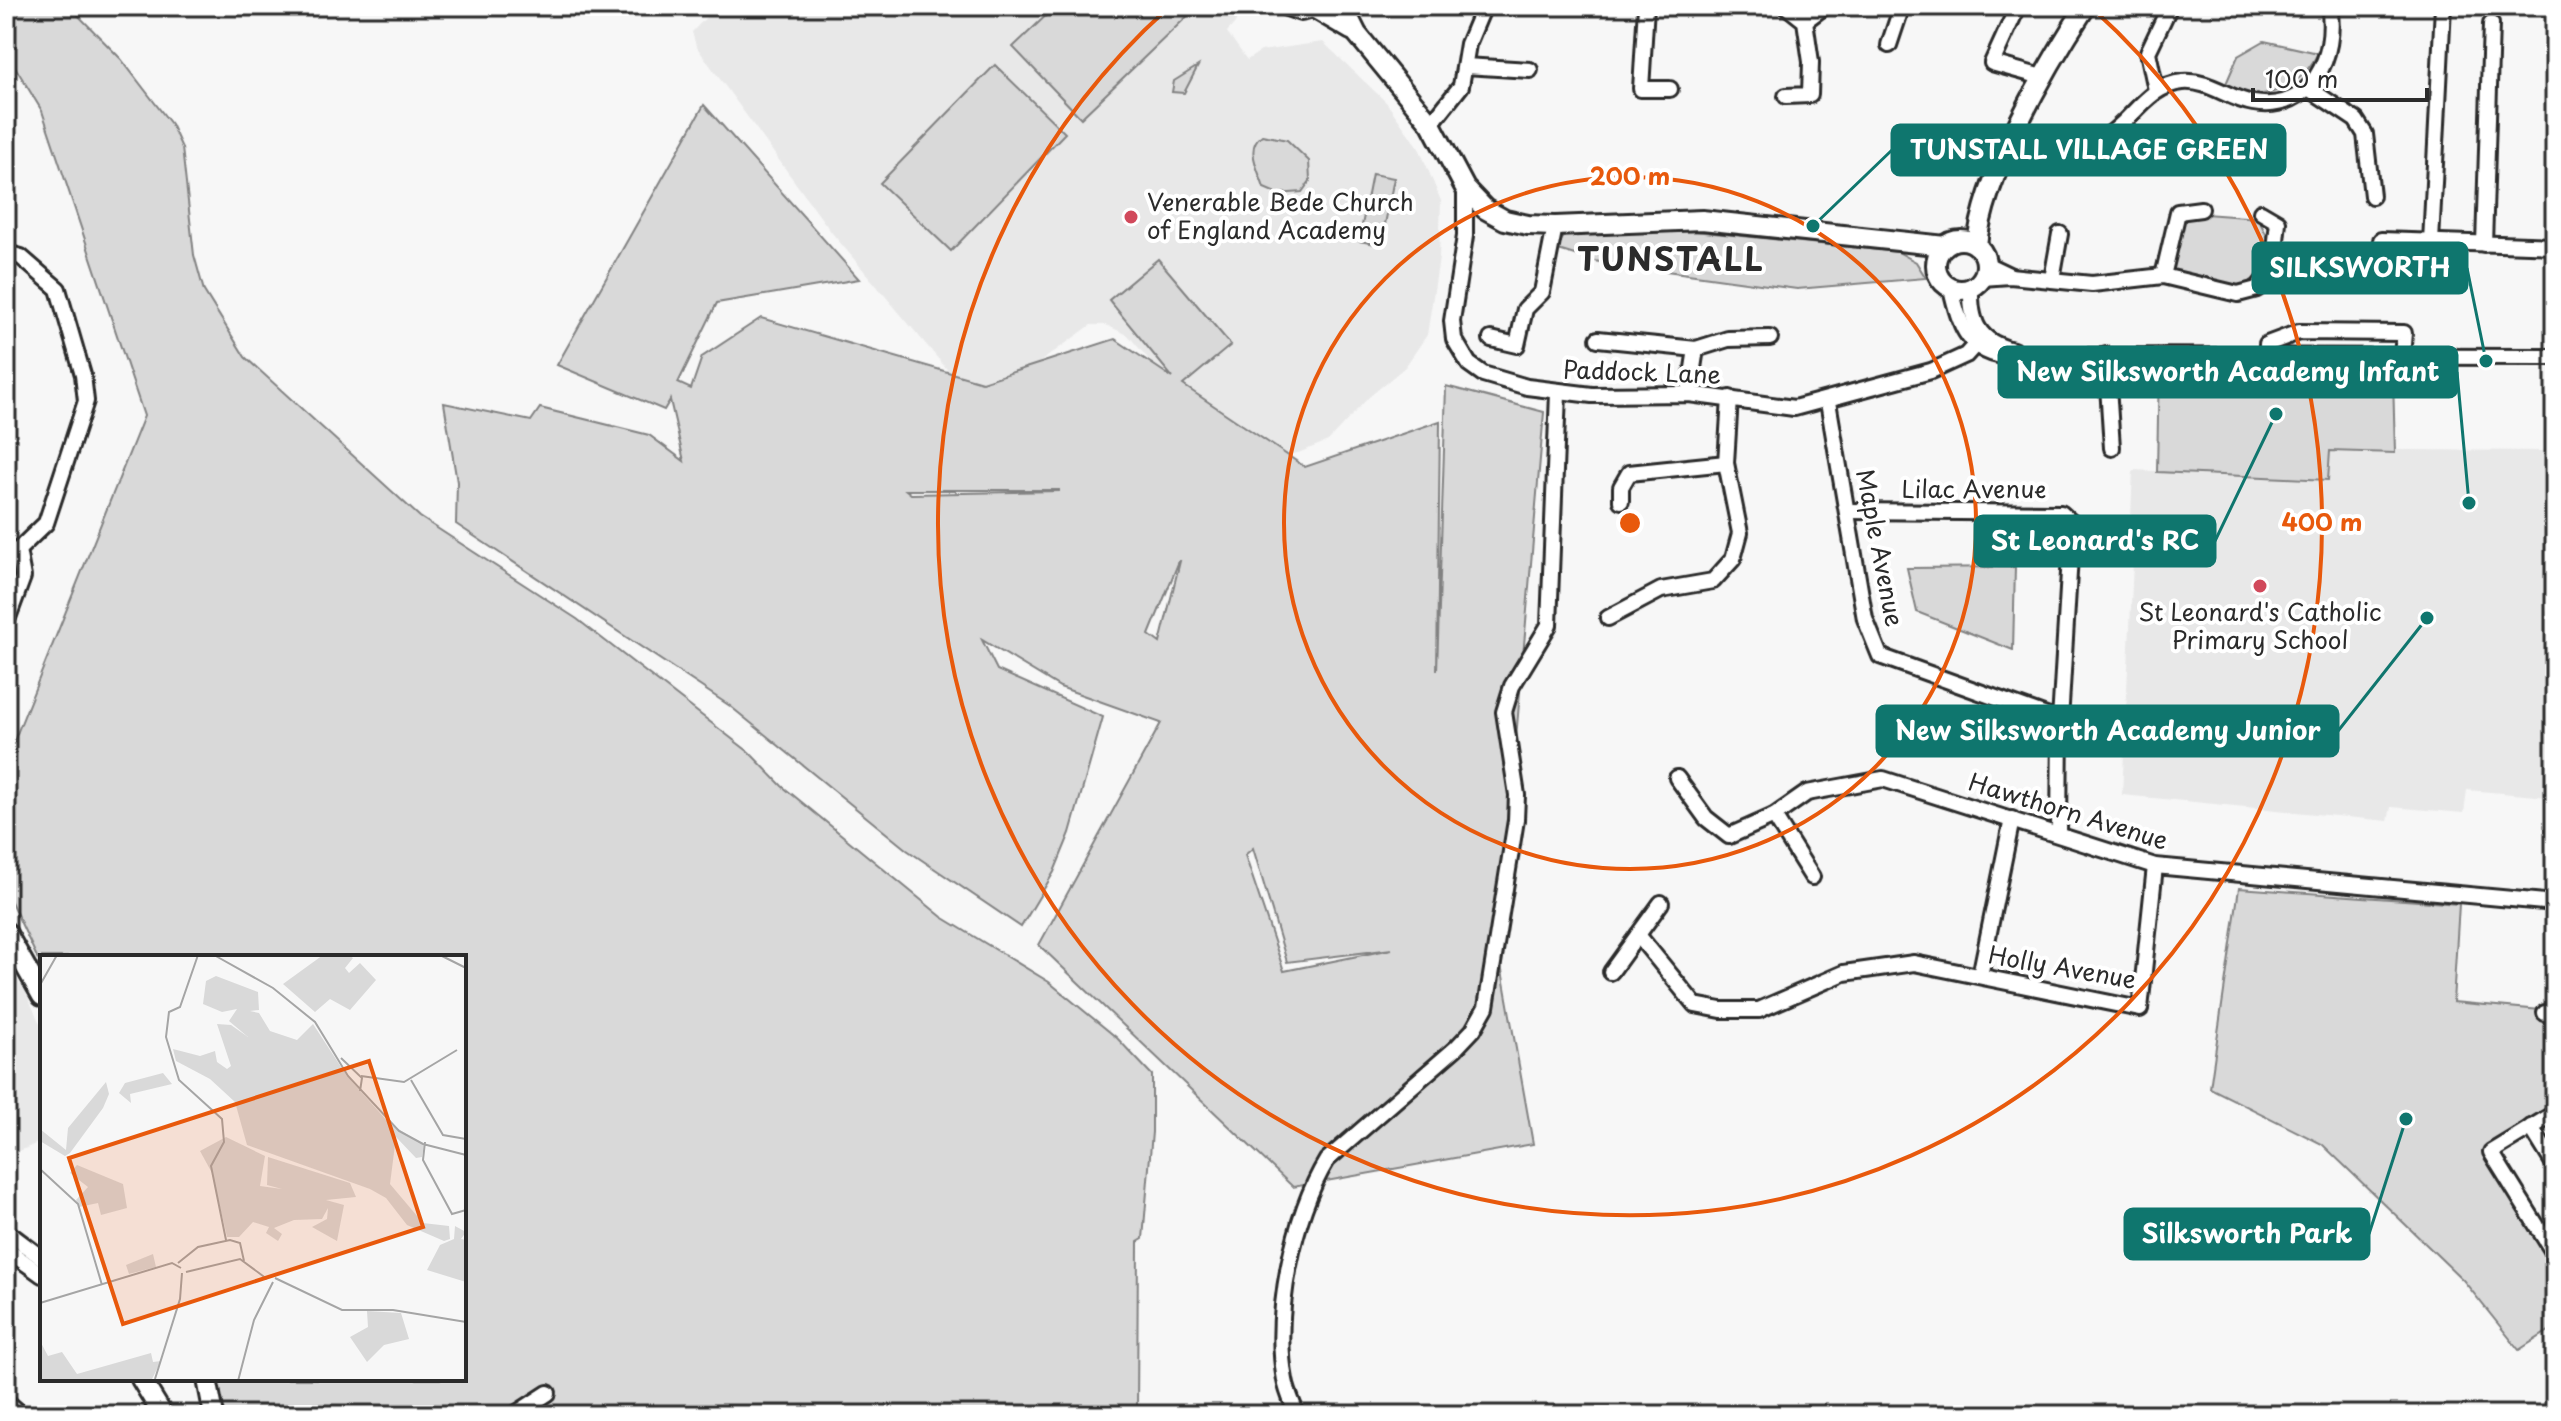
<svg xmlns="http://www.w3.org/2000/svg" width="2561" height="1421" viewBox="0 0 2561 1421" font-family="'Playpen Sans',sans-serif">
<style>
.built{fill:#e8e8e8}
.green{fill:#d9d9d9;stroke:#828282;stroke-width:2;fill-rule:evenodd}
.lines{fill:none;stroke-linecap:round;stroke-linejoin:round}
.minor-casing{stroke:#2b2b2b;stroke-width:20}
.major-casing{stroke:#2b2b2b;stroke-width:24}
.minor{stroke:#fff;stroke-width:14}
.major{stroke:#fff;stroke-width:18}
.ring{fill:none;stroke:#e8590c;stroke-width:4}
.poi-dot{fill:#d1495b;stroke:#fff;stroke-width:3}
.labels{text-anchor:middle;stroke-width:8;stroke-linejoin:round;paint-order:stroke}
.poi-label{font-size:24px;fill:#2b2b2b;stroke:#fff;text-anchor:start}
.street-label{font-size:24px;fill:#2b2b2b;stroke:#fff}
.district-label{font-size:32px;font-weight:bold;letter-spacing:2px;fill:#2b2b2b;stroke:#fff}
.inset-road{fill:none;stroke:#a5a5a5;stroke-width:2}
.view{fill:#e8590c;fill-opacity:0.15;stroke:#e8590c;stroke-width:4}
.inset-edge{fill:none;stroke:#2b2b2b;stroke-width:4}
.centre{fill:#e8590c;stroke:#fff;stroke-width:4}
.ring-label{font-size:24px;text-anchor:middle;font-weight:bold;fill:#e8590c;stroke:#fff;stroke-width:8;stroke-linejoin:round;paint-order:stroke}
.leader{fill:none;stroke:#0f766e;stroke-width:3}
.callout-dot{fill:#0f766e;stroke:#fff;stroke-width:3}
.callout{fill:#0f766e;stroke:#0f766e;stroke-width:3}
.callout-label{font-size:26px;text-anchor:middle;font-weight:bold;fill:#fff}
</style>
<rect width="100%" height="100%" fill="#f7f7f7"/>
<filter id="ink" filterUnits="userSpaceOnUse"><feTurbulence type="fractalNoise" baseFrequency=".0125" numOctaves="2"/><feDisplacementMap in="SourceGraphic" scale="16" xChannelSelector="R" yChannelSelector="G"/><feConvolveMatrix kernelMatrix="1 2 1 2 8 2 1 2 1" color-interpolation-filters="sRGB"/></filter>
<g filter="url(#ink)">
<g class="built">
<path d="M717,6H1241L1235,23L1227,32L1247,60L1261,51L1323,42L1386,102L1420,150L1441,201L1439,258L1427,335L1405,367L1369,397L1328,441L1298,453L1268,458L1166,380L1128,335L1106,325H1091L1029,370L995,382H971L951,374L832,233L696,46L692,32Z"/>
<path d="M2405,450L2555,451V570L2551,591L2544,594V608L2550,613L2548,797L2467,790L2464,813L2391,807L2388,821L2122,795L2134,542L2130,540L2133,470L2327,480L2329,451Z"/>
<path d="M6,963L25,991L42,1028V1141L6,1157Z"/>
</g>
<g class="green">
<path d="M6,6H69L121,59L171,124L182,148L194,255L204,291L245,357L420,517L577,619L749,752L782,786L942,917L1049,982L1117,1038L1152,1075V1132L1143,1239L1138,1242L1137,1415H221L215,1379H464V957H42V968L6,891V750L12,746L144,416L42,111L6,52Z"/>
<path d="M1056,6H1198L1081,118L1013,47Z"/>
<path d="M2264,41L2318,53C2300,89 2262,105 2225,86L2238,56Z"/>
<path d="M995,65L1065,133L951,251L880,183Z"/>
<path d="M1198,66L1184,93L1172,92L1174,81Z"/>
<path d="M704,105L859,279L717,303L678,383L691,389L702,357L761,318L982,382L1115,339L1173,378L1109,300L1158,259L1231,345L1183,385L1305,467L1440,421L1437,671L1446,386L1544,412L1498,948L1533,1144L1293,1187L1039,945L1161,723L1060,687L982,640L997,670L1103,717L1070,833L1054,872L1021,927L907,850L730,706L456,524L457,482L444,403L531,421L540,408L649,435L684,461L670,400L664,410L557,365ZM906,490H1059V491L911,494ZM1179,561H1180L1160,643L1149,635ZM1253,848L1287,962L1392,949L1284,971L1245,855Z"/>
<path d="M1262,135L1287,140L1309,161L1310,181L1302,192L1278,194L1264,188C1259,171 1244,147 1262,135Z"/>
<path d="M1372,174L1394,178L1381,245L1359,241Z"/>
<path d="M2205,214L2258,218L2268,238L2263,275L2234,289L2170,275L2183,220Z"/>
<path d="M1684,230L1898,252L1916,262L1926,278L1797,289L1594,261L1555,249L1566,234Z"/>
<path d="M2159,363L2386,366L2393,377L2395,453L2330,451L2328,480L2157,472Z"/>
<path d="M2015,567L2013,650L1917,612L1907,568Z"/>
<path d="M2239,888L2459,904L2453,1002L2541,1010L2555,1016V1110L2486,1151L2555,1250V1327L2519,1350L2463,1280L2322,1144L2210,1088Z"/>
</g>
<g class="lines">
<g class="minor-casing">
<g id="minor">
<path d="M1646,6L1641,89H1670"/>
<path d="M2018,6L1992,63L2042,77"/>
<path d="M1805,21L1825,6"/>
<path d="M1889,45L1902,6"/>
<path d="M1465,66L1530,70"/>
<path d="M2308,88L2356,120L2365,134L2372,196"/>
<path d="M2156,90L2148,52L2170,6"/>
<path d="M1786,96L1810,95L1811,62L1805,21L1786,6"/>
<path d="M1431,124L1461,86L1468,44L1484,6"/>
<path d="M2018,129C2031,134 2045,142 2058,145C2123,159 2132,86 2183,82C2210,80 2228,99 2253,103C2312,113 2338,55 2329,6"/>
<path d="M1465,188V236L1452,321L1454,339L1469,364L1483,374L1527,387L1592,395L1689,394L1794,408L1931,371L1966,355L1983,336"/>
<path d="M2381,240L2555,246"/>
<path d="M2431,242L2443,6"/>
<path d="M2484,244L2491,24"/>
<path d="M6,253L21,257L58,289L83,375L86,401L46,523L18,550L6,552"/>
<path d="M1986,264L2009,275"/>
<path d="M2163,276L2178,212L2201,209"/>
<path d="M1982,278L2010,276L2092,284L2163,276L2238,294L2257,289L2273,268L2278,222L2261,212"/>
<path d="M2052,279L2060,234"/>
<path d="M1951,288C1958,320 1966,351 2003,356L2555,357"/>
<path d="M1971,288C1970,322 1978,342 2013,350"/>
<path d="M1491,339L1517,345L1525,309L1542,292L1555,226"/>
<path d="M1598,339L1696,349"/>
<path d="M2106,355L2112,448"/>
<path d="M2267,356V344L2299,332L2404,333L2402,356"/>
<path d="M1689,394L1696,349L1728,339L1770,338"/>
<path d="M1828,402L1865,619L1880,656L2060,721"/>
<path d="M1621,501V487L1629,473L1726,463"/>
<path d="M1848,511L2061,513L2072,523L2060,721L2059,834"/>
<path d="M1608,618L1661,590L1713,581L1733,559L1740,533L1726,463L1730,398"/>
<path d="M6,623L23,577L18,550"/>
<path d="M1677,778L1706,818L1729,836L1774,816L1807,793L1883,779L2155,866L2555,903"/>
<path d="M1774,816L1812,877"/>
<path d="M1638,935L1695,1005L1721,1010H1759L1844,973L1914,963L2140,1009L2155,866"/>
<path d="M1611,972L1661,903"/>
<path d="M1980,976L2012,819"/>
<path d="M2545,1013L2555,1014"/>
<path d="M2555,1113L2491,1152L2555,1255"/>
<path d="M2531,1127L2555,1166"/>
<path d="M6,1231L42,1258"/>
<path d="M6,1249L42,1275"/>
<path d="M6,1401L22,1415"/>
<path d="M514,1415L548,1393"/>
<path d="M1297,1415C1293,1404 1287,1392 1285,1380C1273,1315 1293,1216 1327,1160L1456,1048L1473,1030L1486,1007L1516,820L1517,795L1504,712L1512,686L1549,625L1558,393"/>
</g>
</g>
<g class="major-casing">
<g id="major">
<path d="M1287,6L1301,11L1319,6"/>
<path d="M1343,6L1357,34L1431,124L1465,188L1485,209L1505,220L1528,225L1555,226L1702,220L1945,246"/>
<path d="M1315,9L1351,30"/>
<circle cx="1961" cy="265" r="25"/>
<path d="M1977,246C1982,177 2048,64 2086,6"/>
<path d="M6,932L42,996"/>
<path d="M141,1379L163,1415"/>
<path d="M207,1379L214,1415"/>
</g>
</g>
<use href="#minor" class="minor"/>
<use href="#major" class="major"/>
</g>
</g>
<g class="ring">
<circle cx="1630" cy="523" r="346"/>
<path d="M2093 9A692 692 0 1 1 1167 9"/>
</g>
<g class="poi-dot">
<circle cx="1131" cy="217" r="8"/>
<circle cx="2260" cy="586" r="8"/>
</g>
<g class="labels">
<g class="poi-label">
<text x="1147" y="211">Venerable Bede Church<tspan x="1147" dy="28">of England Academy</tspan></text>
<text x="2260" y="621" text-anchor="middle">St Leonard's Catholic<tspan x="2260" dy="28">Primary School</tspan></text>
</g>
<g class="street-label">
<text transform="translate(1642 373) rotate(2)" y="8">Paddock Lane</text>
<text x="1974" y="498">Lilac Avenue</text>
<text transform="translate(1879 548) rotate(79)" y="8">Maple Avenue</text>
<text transform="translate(2068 812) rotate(17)" y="8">Hawthorn Avenue</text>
<text transform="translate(2062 968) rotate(10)" y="8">Holly Avenue</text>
</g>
<g class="district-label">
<text x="1671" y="271">TUNSTALL</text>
</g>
</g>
<g transform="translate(40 955)">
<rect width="426" height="426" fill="#f7f7f7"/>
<path d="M283,0H309L313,3L305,13L309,18L320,8L336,25L310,55L290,44L275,57L243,29ZM176,21L218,37L219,55L210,56L219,58L230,76L257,85L273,69L307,121L349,168L384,190L382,202L376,203L356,182L350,229L383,268L409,271L410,284L404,286L367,270L346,243L330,234L207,190L195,147L170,124L136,106L133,94L160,101L175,96L177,107L187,114L191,111L177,69L191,70L208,82L189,66L197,54L182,57L163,49L166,26ZM123,118L132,129L90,139L91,148L79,138L85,128ZM66,127L69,139L63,153L30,198L25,201L0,186V174L26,195L28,173ZM186,182L225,201L220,231L242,234L227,230L228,202L310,228L316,242L286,245L304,250L297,286L272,272L287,264L288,253L282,264L254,265L234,273L242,279L238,286L226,278L229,272L213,267L199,282H187L172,218L160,196ZM37,210L83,229L87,253L61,260L58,248L39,252L36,245L48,232L30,218ZM415,271L426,277L421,284L426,285V327L387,315L400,290L414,284ZM113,299L116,312L89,319L86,310ZM327,356L361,358L369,384L344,390L327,407L310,382L328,372ZM0,386L8,401L22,397L37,419L111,398L113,407L121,406L111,426H0Z" fill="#d9d9d9"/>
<path class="inset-road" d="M158,0L140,52L129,57L126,82L139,125L182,164L184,187L171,211L186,285M174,0L233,33L275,67L308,121L359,176L383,189L426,200M400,0L426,13M0,30L17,0M301,103L322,123L320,136M321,121L364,127L417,95M371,125L403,180L426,184M385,187L383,205L412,259L426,255M0,214L38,249L62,330M138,308L158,292L190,285L200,288L204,306M146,317L200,304L227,324M235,323L302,355H353L426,367M0,348L132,308L141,313M115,424L140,344L142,318M198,426L214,365L233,327"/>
<path class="view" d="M329,106L383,272L83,369L29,203Z"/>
<rect width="426" height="426" class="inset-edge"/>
</g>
<circle cx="1630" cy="523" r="12" class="centre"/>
<g class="ring-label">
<text x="1630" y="185">200 m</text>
<text x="2322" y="531">400 m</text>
</g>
<path class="leader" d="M1813 226L1892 150M2486 361L2467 268M2469 503L2457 372M2276 414L2215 541M2427 618L2338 731M2406 1119L2369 1234"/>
<g class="callout-dot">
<circle cx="1813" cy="226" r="8"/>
<circle cx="2486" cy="361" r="8"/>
<circle cx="2469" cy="503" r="8"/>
<circle cx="2276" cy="414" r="8"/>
<circle cx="2427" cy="618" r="8"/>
<circle cx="2406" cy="1119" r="8"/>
</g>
<g class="callout">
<rect x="1892" y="125" width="393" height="50" rx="8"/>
<rect x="2253" y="243" width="214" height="50" rx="8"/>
<rect x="1999" y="347" width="458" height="50" rx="8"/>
<rect x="1975" y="516" width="240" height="50" rx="8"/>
<rect x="1877" y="706" width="461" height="50" rx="8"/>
<rect x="2125" y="1209" width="244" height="50" rx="8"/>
</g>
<g class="callout-label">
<text x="2089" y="159">TUNSTALL VILLAGE GREEN</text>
<text x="2360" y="277">SILKSWORTH</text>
<text x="2228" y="381">New Silksworth Academy Infant</text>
<text x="2095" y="550">St Leonard's RC</text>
<text x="2108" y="740">New Silksworth Academy Junior</text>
<text x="2247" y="1243">Silksworth Park</text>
</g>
<rect width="2561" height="1421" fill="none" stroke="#fff" stroke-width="32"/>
<rect x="16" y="16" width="2529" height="1389" fill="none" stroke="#2b2b2b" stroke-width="3" filter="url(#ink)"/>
<path d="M2253 88v12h174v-12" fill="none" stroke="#2b2b2b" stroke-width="4"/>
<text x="2265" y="88" font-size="24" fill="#2b2b2b" stroke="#ffffff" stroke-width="6" paint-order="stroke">100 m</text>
</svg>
